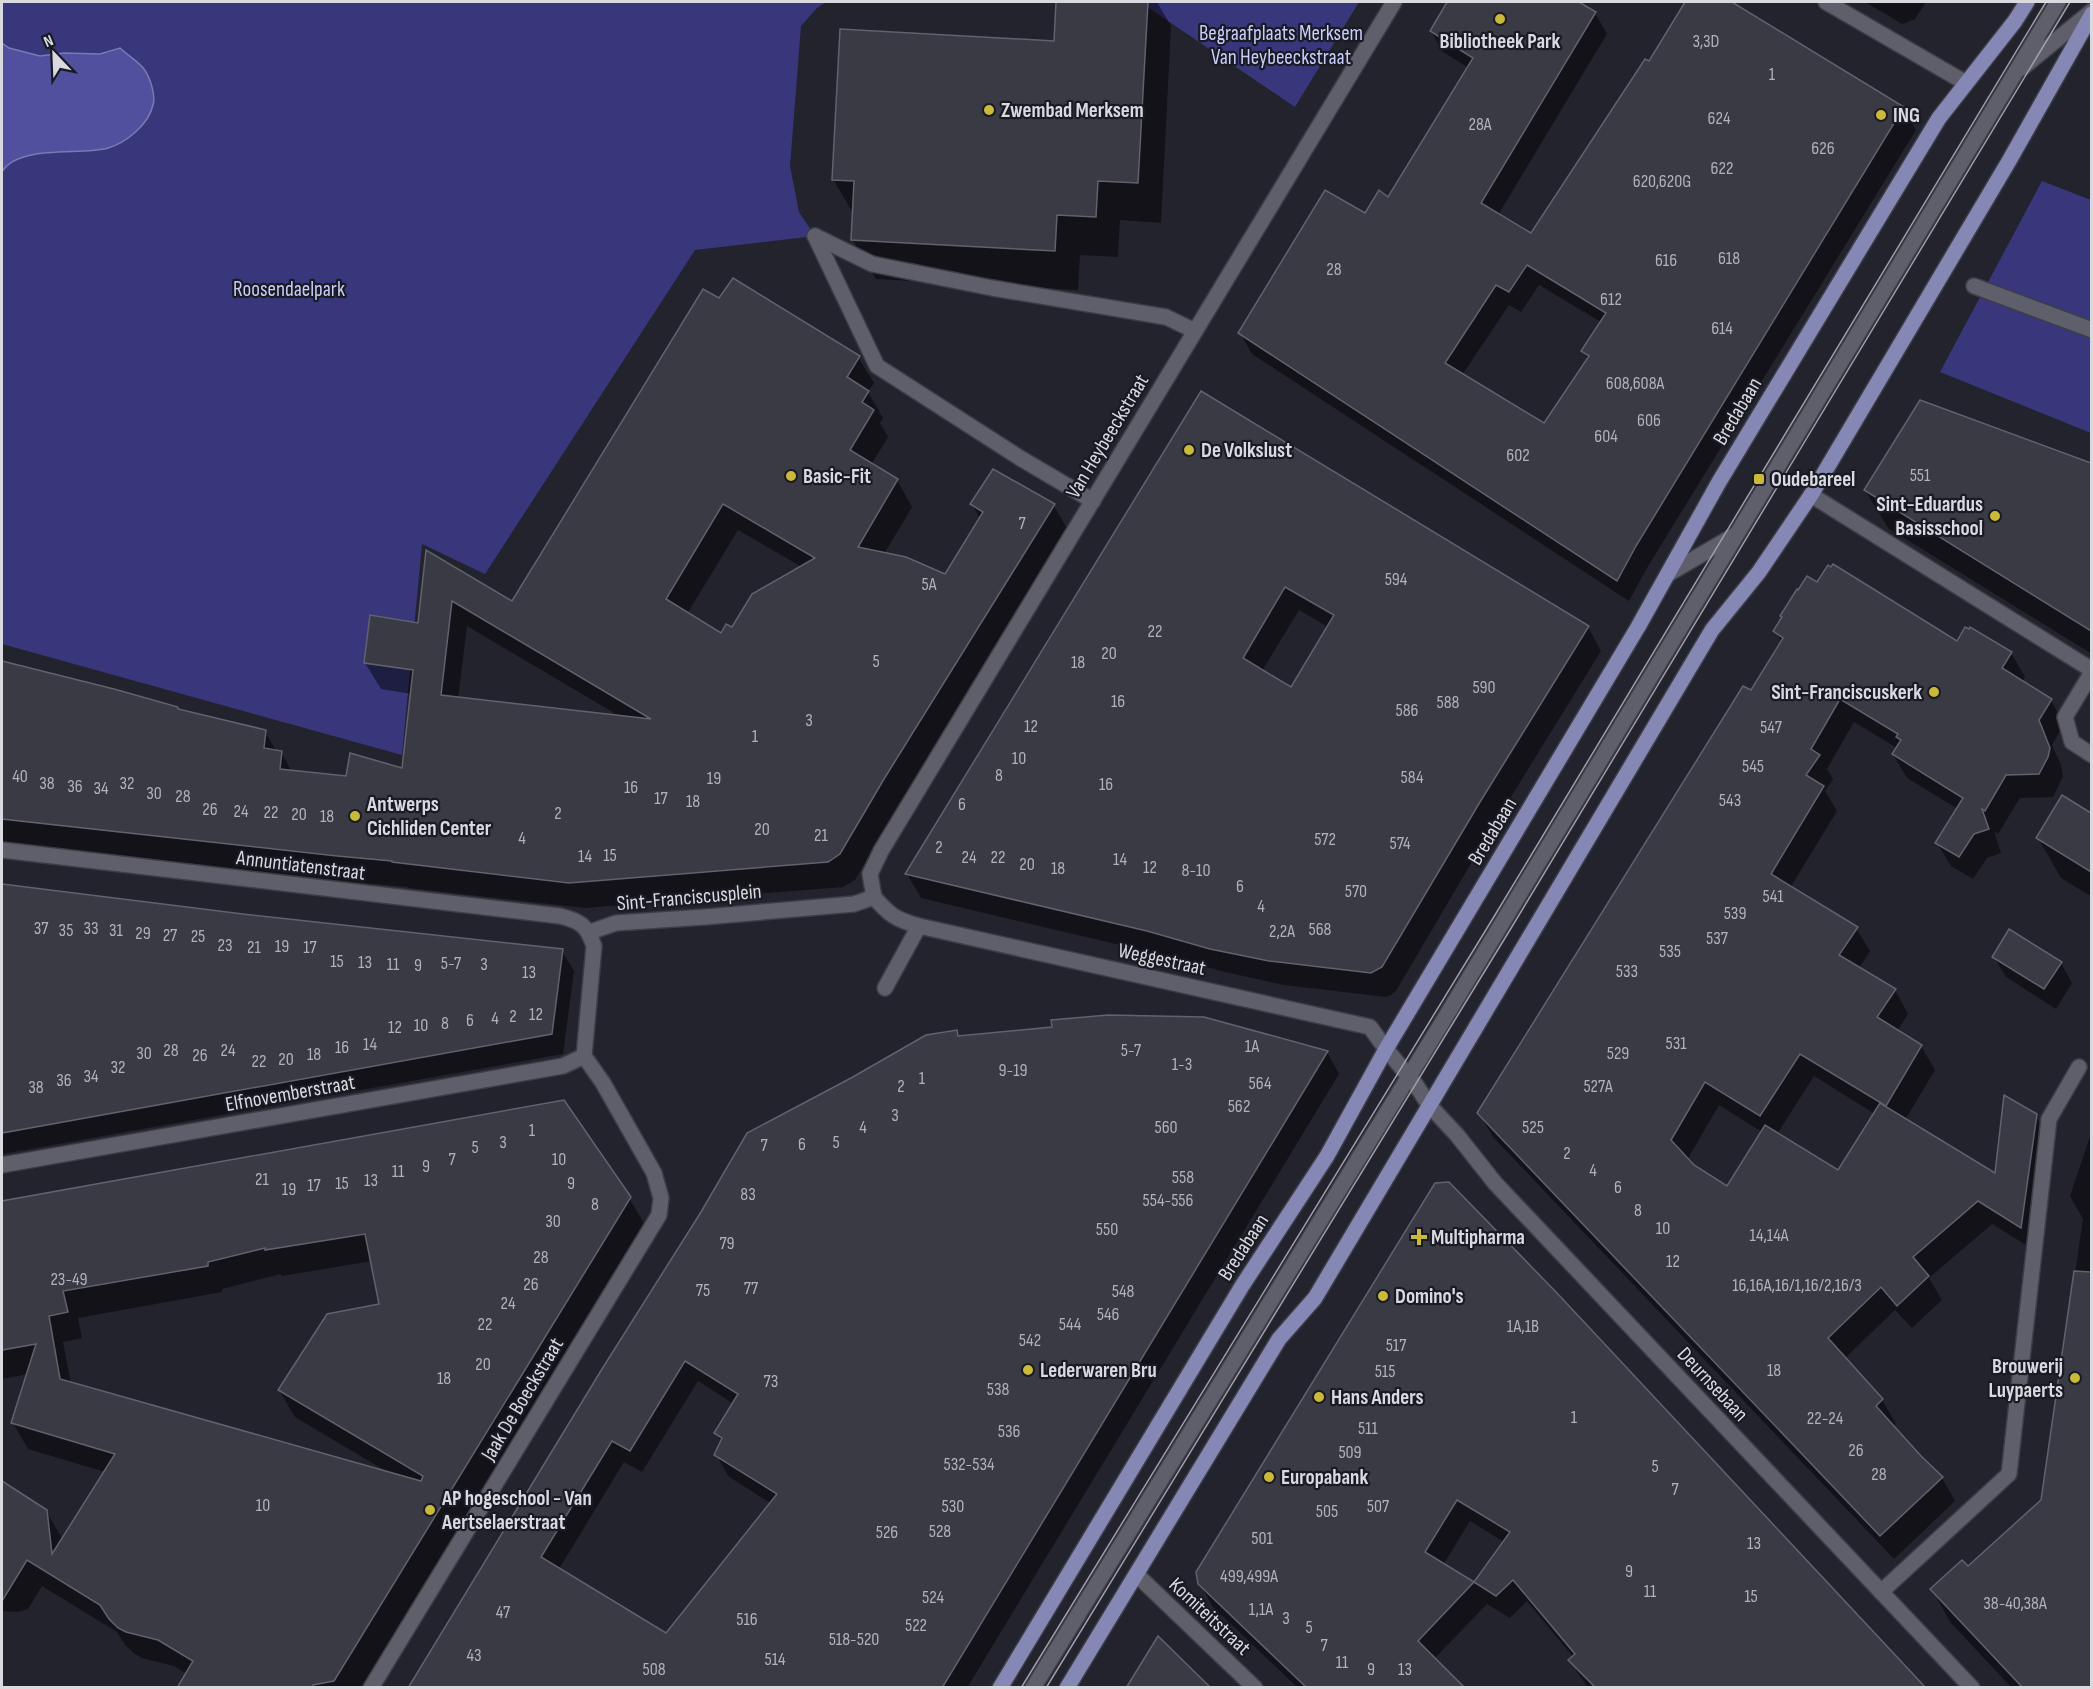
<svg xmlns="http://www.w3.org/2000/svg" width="2093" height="1689" viewBox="0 0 2093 1689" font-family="'Sofia Sans Condensed',sans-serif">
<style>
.green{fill:#39377c}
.water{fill:#51509f;stroke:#7a79b2;stroke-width:1.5}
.shadow{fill:#0007;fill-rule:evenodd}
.building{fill:#393a44;stroke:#60626d;stroke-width:1.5;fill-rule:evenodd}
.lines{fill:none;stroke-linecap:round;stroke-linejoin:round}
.lane-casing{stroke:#3d3d46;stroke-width:18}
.street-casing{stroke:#3d3d46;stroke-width:18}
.secondary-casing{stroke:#3d3d46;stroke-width:18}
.primary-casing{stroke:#3d3d46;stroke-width:18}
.lane{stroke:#5e5f6a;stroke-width:15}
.street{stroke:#5e5f6a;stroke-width:15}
.secondary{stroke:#5e5f6a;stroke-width:15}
.primary{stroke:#8588b4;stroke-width:15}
.tram{stroke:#9e9fa7;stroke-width:1.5}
.poi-dot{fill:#cbb939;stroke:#191a23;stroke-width:2}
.labels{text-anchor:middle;stroke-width:4.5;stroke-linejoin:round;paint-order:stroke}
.number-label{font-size:18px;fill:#b1b1b9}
.park-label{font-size:21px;fill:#c9cdfa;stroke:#191a23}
.poi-label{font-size:21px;font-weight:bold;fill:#d9d9e0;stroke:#191a23;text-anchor:start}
.street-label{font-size:21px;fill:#d9d9e0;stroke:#191a23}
</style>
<rect width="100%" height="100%" fill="#22232d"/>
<g class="green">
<path d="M2,2H826L817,8L801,26L790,166L799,212L815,236L695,250L485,574L422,544L402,755L2,644Z"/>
<path d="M1140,2H1359L1295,107Z"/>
<path d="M2042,181L2091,200V433L1940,372Z"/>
</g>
<path class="water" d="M2,43L9,48L40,56L64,53L100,54L120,48C127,55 138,61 144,69C150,77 156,96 153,105C149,124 126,143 108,148C81,156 18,144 2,172Z"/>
<g class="shadow">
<path d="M1058,2H1157L1171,26L1161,223L1120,220L1118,257L1080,255L1078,290L876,279L852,239L854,215L833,179L1056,42Z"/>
<path d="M1449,2H1576L1595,13L1607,34L1498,215L1532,235L1649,64L1687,2H1730L1903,108L1916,130L1647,568L1629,601L1252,354L1240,333L1366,216L1388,199L1469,68L1443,52L1431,31ZM1539,285L1601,322L1582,351L1588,360L1544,425L1462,375L1509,305L1521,312Z"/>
<path d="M1865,2H1926L1915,19L1902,24Z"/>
<path d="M719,300L858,357L874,383L868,392L883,418L880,423L888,437L871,465L897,480L912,507L884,554L946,576L980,519L972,504L1054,506L1069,532L899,805L855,880L843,887L585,908L409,888L408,887L353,882L2,842V662L114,690L179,711L265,732L277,752H281L292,772L347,778L403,770L412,694L381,689L365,663L419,624L427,553L512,604ZM738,530L802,567L732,629L721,635L687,614ZM467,626L621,717L458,699Z"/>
<path d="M1202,393L1588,627L1601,651L1493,826L1396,991L1391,995L1386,997L1284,985L1225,972L1162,955L921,898L907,874ZM1299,610L1328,627L1291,689L1262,671Z"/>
<path d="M1921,402L2092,464V654L1888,528L1865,490Z"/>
<path d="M1775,631L1958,643L2011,653L2025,677L2022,682L2051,700L2064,724L2052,745L2061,765L2063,776L2053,797L2020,798L1998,834L1994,831L2001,853L1987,858L1973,879L1951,866L1937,843L1958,809L1907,778L1893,754L1897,748L1854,722L1827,769L1833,779L1825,791L1837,811L1790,888L1856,928L1870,951L1859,968L1895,990L1908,1014L1897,1031L1921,1046L1935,1070L1905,1120L1996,1176L2035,1115L2049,1139L2034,1250L1992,1224L1929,1278L1942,1300L1912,1328L1895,1310L1845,1358L1882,1400L1896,1424L1893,1427L1942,1478L1955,1501L1894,1559L1493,1137L1479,1113L1752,692L1782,643ZM1814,1076L1875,1114L1839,1173L1777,1134ZM1719,1105L1762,1132L1727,1188L1693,1167L1687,1160Z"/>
<path d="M2063,797L2092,815V897L2061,878L2038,838Z"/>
<path d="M2,887L562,951L574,971L563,1054L2,1154Z"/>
<path d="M1994,957L2061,963L2072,983L2056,1009L2006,977Z"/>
<path d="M956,1032L959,1037L1327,1052L1339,1074L967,1688H410L603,1370ZM698,1381L734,1404L716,1433L722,1443L716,1454L728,1476L772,1504L666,1635L559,1569L624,1462L642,1472Z"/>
<path d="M564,1102L629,1198L645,1225L361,1688H179L187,1674L174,1666L142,1658L135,1654L126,1646L117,1632L42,1586L28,1609L18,1612L2,1611V1483L46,1511L63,1540L105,1472L28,1449L13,1423L28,1374L2,1379V1202ZM372,1261L380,1305L279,1390L295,1417L389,1473L71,1384L63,1342L82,1338L78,1318L222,1292V1289L281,1274L282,1276Z"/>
<path d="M2092,1131V1688H2012L1950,1622L1932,1589L1967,1568L2042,1500L2083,1219L2070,1196Z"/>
<path d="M1555,1293L1926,1688H1588L1570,1661L1573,1657L1527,1601L1510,1618L1487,1604L1434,1659L1463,1688H1298L1213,1607L1200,1584ZM1470,1521L1504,1542L1474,1584L1443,1565Z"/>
</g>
<g class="building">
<path d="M1056,2H1148L1138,183L1098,181L1096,217L1057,215L1055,251L851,240L854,181L832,180L840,29L1054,41Z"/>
<path d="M1447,2H1579L1596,12L1481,203L1531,233L1645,59L1649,61L1685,2H1732L1904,107L1636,546L1617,581L1238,333L1325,190L1365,213L1379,190L1388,197L1473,58L1430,31ZM1527,265L1606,313L1581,351L1589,356L1544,423L1445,363L1496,285L1509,292Z"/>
<path d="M733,278L860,356L847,377L869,391L862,402L874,410L850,450L898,479L858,547L906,557L945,574L983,512L970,504L993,469L1055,504L884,779L840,854L828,862L569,883L392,862V861L337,856L2,819V661L114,689L178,707V709L266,730L264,748L282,751L280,769L346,776L350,753L402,768L413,670L364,663L370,615L418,623L426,550L512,601L703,289L719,298ZM723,504L815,558L752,594L732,627L726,624L721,633L666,599ZM452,601L651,719L441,695Z"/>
<path d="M1201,391L1589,626L1480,802L1382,967L1371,973L1269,961L1210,949L1147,931L905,874ZM1285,587L1334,615L1291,687L1243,658Z"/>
<path d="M1920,400L2091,463V631L1864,490Z"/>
<path d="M1833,564L1957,641L1965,627L1969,629L1970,627L2012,652L2002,668L2052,699L2039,720L2050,748L2048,757L2039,774L2006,775L1985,811L1982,809L1989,829L1974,834L1959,857L1935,843L1963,798L1892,754L1901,740L1896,737L1898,734L1840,699L1811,749L1820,755L1806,775L1824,786L1771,874L1858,927L1839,955L1896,989L1877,1017L1922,1045L1886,1106L1800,1054L1760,1116L1705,1082L1671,1140L1694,1165L1727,1186L1765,1125L1838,1170L1880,1103L1995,1173L2004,1095L2037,1114L2021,1228L1978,1201L1913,1257L1929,1276L1897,1306L1881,1287L1828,1338L1883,1399L1876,1406L1921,1456L1943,1477L1880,1536L1477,1113L1743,686L1751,690L1783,638L1773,631L1782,617L1780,616L1797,589L1798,590L1807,576L1817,582L1828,565L1831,567Z"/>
<path d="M2062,795L2091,813V872L2036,838Z"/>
<path d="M2,884L243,914L563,949L552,1034L2,1133Z"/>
<path d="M2009,929L2062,962L2044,989L1992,957Z"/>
<path d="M1108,1015L1204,1017L1328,1051L942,1688H408L602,1369L701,1212L747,1133L851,1078L926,1035L957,1030L958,1036L1052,1027L1051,1020ZM685,1361L738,1394L714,1433L722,1438L714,1455L777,1494L666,1633L541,1557L612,1441L630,1451Z"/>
<path d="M564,1100L631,1197L334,1681L313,1685L312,1688H177L193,1661L158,1640L126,1632L118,1628L109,1619L100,1605L27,1560L2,1601V1481L47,1510L52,1554L115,1454L11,1423L36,1344L2,1350V1201ZM365,1234L379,1304L327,1314L278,1390L423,1476L421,1481L60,1379L49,1316L68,1312L63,1291L208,1266V1262L265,1248V1250Z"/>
<path d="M1449,1182L1556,1292L1926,1688H1596L1568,1660L1575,1654L1513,1580L1496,1596L1474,1582L1418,1641L1465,1688H1307L1198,1584L1196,1572L1435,1183ZM1457,1500L1510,1532L1474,1582L1425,1552Z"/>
<path d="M2074,1271L2091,1272V1688H2023L1930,1589L1962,1560L1968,1566L2041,1500Z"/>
<path d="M1158,1636L1211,1688H1126Z"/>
</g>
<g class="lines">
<g class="lane-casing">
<g id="lane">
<path d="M2022,68L2092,11"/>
<path d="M815,236L877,366L1020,458L1093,501"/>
<path d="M815,236L872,264L992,288L1166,317L1195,331"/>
<path d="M1668,574L1735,535"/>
<path d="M2092,672L2065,717L2072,742L2092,755"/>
<path d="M1881,1592L2009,1474L2049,1119L2079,1067"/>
<path d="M1033,1688L1440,1026L2058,2"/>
</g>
</g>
<g class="street-casing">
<g id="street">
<path d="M1826,2L1966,83"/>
<path d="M1974,286L2092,330"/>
<path d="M1811,495L2092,670"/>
<path d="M2,850L560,916C580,921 587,925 594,946L584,1056L603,1083L654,1173L661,1198L659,1215L371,1688"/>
<path d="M874,897L870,874L881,851L1394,2"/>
<path d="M874,897C889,915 897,920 919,926L1370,1027L1386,1049"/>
<path d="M590,932L616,923L705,917L854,904L874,897"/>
<path d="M885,988L919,926"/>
<path d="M2,1165L563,1066L584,1056"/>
<path d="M1137,1575L1255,1688"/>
</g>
</g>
<g class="secondary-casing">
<path id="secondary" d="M1386,1049L1416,1085L1429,1105L1457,1135L1495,1183L1972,1688"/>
</g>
<g class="primary-casing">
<g id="primary">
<path d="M1000,1688L1242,1286L1327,1156L1386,1049L1638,627L1719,482L1939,118L2015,21L2027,2"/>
<path d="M1067,1688L1279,1339L1315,1298L1712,630L1759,572L1811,495L2009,161L2092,14"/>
</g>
</g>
<use href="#lane" class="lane"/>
<use href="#street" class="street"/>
<use href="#secondary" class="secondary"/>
<use href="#primary" class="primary"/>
<g class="tram">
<path d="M1021,1688L1495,915L2046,2"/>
<path d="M1046,1688L1513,925L2070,2"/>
</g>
</g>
<g class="poi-dot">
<circle cx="1500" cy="19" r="6"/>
<circle cx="989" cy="110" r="6"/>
<circle cx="1881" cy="115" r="6"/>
<circle cx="1189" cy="450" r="6"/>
<circle cx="791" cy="476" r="6"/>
<rect x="1753" y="473" width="12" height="12" rx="3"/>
<circle cx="1995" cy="516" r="6"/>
<circle cx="1934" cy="692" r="6"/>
<circle cx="355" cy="816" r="6"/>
<path d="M1416 1228h6v6h6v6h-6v6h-6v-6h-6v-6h6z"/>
<circle cx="1383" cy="1296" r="6"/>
<circle cx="1028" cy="1370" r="6"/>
<circle cx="2075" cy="1378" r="6"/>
<circle cx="1319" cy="1397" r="6"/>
<circle cx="1269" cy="1477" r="6"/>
<circle cx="430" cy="1510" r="6"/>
</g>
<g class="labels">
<g class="number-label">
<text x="1706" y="47">3,3D</text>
<text x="1772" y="80">1</text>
<text x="1719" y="124">624</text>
<text x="1480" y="130">28A</text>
<text x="1823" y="154">626</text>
<text x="1722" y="174">622</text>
<text x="1662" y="187">620,620G</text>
<text x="1729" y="264">618</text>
<text x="1666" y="266">616</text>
<text x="1334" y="275">28</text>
<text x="1611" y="305">612</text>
<text x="1722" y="334">614</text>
<text x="1635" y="389">608,608A</text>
<text x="1649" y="426">606</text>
<text x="1606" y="442">604</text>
<text x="1518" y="461">602</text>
<text x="1920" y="481">551</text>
<text x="1022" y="529">7</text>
<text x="1396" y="585">594</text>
<text x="929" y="590">5A</text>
<text x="1155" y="637">22</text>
<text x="1109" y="659">20</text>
<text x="876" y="667">5</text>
<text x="1078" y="668">18</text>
<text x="1484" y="693">590</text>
<text x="1118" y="707">16</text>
<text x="1448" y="708">588</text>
<text x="1407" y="716">586</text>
<text x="809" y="726">3</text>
<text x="1031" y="732">12</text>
<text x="1771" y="733">547</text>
<text x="755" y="742">1</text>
<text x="1019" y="764">10</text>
<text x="1753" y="772">545</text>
<text x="999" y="781">8</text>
<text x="20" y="782">40</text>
<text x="1412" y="783">584</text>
<text x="714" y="784">19</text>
<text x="47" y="789">38</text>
<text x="127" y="789">32</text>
<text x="1106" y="790">16</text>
<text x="75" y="792">36</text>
<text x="631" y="793">16</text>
<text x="101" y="794">34</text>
<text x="154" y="799">30</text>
<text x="183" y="802">28</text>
<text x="661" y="804">17</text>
<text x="1730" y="806">543</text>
<text x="693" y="807">18</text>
<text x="962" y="810">6</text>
<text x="210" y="815">26</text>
<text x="241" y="817">24</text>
<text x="271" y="818">22</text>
<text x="558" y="819">2</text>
<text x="299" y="820">20</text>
<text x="327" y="822">18</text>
<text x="762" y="835">20</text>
<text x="821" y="841">21</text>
<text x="522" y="844">4</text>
<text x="1325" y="845">572</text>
<text x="1400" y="849">574</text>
<text x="939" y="853">2</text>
<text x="610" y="861">15</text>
<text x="585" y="862">14</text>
<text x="969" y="863">24</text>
<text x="998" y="863">22</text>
<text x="1120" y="865">14</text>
<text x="1027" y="870">20</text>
<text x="1150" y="873">12</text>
<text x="1058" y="874">18</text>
<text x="1196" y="876">8-10</text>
<text x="1240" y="892">6</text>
<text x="1356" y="897">570</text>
<text x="1773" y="902">541</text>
<text x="1261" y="912">4</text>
<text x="1735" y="919">539</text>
<text x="41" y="934">37</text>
<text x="91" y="934">33</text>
<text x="1320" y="935">568</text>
<text x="66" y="936">35</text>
<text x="116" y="936">31</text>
<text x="1282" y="937">2,2A</text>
<text x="143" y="939">29</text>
<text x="170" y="941">27</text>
<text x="198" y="942">25</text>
<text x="1717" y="944">537</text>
<text x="225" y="951">23</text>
<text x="282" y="952">19</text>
<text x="254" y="953">21</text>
<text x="310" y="953">17</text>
<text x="1670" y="957">535</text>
<text x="337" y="967">15</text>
<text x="365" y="968">13</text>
<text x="451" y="969">5-7</text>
<text x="393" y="970">11</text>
<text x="484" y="970">3</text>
<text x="418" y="971">9</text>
<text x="1627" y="977">533</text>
<text x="529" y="978">13</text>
<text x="536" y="1020">12</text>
<text x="513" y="1022">2</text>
<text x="495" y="1024">4</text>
<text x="470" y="1026">6</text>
<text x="445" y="1029">8</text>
<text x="421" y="1031">10</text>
<text x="395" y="1033">12</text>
<text x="1676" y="1049">531</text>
<text x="370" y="1050">14</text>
<text x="1252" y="1052">1A</text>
<text x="342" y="1053">16</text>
<text x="171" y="1056">28</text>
<text x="228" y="1056">24</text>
<text x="1131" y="1056">5-7</text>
<text x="144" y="1059">30</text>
<text x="1618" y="1059">529</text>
<text x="314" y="1060">18</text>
<text x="200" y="1061">26</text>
<text x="286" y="1065">20</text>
<text x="259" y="1067">22</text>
<text x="1182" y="1070">1-3</text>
<text x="118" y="1073">32</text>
<text x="1013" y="1076">9-19</text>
<text x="91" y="1082">34</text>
<text x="922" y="1084">1</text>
<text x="64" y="1086">36</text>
<text x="1260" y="1089">564</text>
<text x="901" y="1092">2</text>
<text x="1598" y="1092">527A</text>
<text x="36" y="1093">38</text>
<text x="1239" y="1112">562</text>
<text x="895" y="1121">3</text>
<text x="863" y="1133">4</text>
<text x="1166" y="1133">560</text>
<text x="1533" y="1133">525</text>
<text x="532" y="1136">1</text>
<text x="503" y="1148">3</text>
<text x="836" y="1148">5</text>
<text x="802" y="1150">6</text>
<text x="764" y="1151">7</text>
<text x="475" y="1153">5</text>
<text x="1567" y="1159">2</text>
<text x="452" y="1165">7</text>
<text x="559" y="1165">10</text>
<text x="426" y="1172">9</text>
<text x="1593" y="1176">4</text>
<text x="398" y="1177">11</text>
<text x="1183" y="1183">558</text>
<text x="262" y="1185">21</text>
<text x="371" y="1186">13</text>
<text x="342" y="1189">15</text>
<text x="571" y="1189">9</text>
<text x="314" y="1191">17</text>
<text x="1618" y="1193">6</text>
<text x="289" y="1195">19</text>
<text x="748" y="1200">83</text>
<text x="1168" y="1206">554-556</text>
<text x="595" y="1210">8</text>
<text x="1638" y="1216">8</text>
<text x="553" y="1227">30</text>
<text x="1663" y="1234">10</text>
<text x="1107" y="1235">550</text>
<text x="1769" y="1241">14,14A</text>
<text x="727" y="1249">79</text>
<text x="541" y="1263">28</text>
<text x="1673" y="1267">12</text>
<text x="69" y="1285">23-49</text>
<text x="531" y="1290">26</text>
<text x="1797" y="1291">16,16A,16/1,16/2,16/3</text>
<text x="751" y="1294">77</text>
<text x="703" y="1296">75</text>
<text x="1123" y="1297">548</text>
<text x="508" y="1309">24</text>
<text x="1108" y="1320">546</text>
<text x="485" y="1330">22</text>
<text x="1070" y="1330">544</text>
<text x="1523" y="1332">1A,1B</text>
<text x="1030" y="1346">542</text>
<text x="1396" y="1351">517</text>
<text x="483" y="1370">20</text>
<text x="1774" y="1376">18</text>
<text x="1385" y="1377">515</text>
<text x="444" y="1384">18</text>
<text x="771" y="1387">73</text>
<text x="998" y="1395">538</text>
<text x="1574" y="1423">1</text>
<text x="1825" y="1424">22-24</text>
<text x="1368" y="1434">511</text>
<text x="1009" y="1437">536</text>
<text x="1856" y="1456">26</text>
<text x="1350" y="1458">509</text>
<text x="969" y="1470">532-534</text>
<text x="1655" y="1472">5</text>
<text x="1879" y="1480">28</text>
<text x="1675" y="1495">7</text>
<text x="263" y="1511">10</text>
<text x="953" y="1512">530</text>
<text x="1378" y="1512">507</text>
<text x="1327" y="1517">505</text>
<text x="940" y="1537">528</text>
<text x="887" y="1538">526</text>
<text x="1262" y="1544">501</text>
<text x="1754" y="1549">13</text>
<text x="1629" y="1577">9</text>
<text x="1249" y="1582">499,499A</text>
<text x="1650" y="1597">11</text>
<text x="1751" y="1602">15</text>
<text x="933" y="1603">524</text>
<text x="2015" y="1609">38-40,38A</text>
<text x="1261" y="1615">1,1A</text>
<text x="503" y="1618">47</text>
<text x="1286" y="1624">3</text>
<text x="747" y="1625">516</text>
<text x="916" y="1631">522</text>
<text x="1309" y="1633">5</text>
<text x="854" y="1645">518-520</text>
<text x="1324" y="1651">7</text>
<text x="474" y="1661">43</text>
<text x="775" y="1665">514</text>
<text x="1342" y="1668">11</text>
<text x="654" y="1675">508</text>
<text x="1371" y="1675">9</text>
<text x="1405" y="1675">13</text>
</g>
<g class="park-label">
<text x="1281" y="40">Begraafplaats Merksem<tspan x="1281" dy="24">Van Heybeeckstraat</tspan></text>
<text x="289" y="296">Roosendaelpark</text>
</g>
<g class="poi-label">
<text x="1500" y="48" text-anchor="middle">Bibliotheek Park</text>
<text x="1001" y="117">Zwembad Merksem</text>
<text x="1893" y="122">ING</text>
<text x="1201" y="457">De Volkslust</text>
<text x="803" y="483">Basic-Fit</text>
<text x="1771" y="486">Oudebareel</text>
<text x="1983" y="511" text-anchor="end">Sint-Eduardus<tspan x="1983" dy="24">Basisschool</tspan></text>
<text x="1922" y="699" text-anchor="end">Sint-Franciscuskerk</text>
<text x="367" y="811">Antwerps<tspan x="367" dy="24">Cichliden Center</tspan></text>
<text x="1431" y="1244">Multipharma</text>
<text x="1395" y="1303">Domino's</text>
<text x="2063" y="1373" text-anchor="end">Brouwerij<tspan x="2063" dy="24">Luypaerts</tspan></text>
<text x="1040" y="1377">Lederwaren Bru</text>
<text x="1331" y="1404">Hans Anders</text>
<text x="1281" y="1484">Europabank</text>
<text x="442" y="1505">AP hogeschool - Van<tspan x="442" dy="24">Aertselaerstraat</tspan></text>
</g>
<g class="street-label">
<text transform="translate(1737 411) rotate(-59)" y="7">Bredabaan</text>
<text transform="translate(1107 436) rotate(-59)" y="7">Van Heybeeckstraat</text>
<text transform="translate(1492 831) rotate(-59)" y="7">Bredabaan</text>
<text transform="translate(301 865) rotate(7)" y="7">Annuntiatenstraat</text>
<text transform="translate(689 897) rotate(-5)" y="7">Sint-Franciscusplein</text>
<text transform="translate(1162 959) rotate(12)" y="7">Weggestraat</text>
<text transform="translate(290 1093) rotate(-10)" y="7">Elfnovemberstraat</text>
<text transform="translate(1243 1247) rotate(-57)" y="7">Bredabaan</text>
<text transform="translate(1713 1384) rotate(47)" y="7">Deurnsebaan</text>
<text transform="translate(522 1399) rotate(-59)" y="7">Jaak De Boeckstraat</text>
<text transform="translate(1210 1616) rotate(43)" y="7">Komiteitstraat</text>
</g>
</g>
<rect width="2093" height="1689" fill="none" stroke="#d9d9e0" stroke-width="6"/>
<g transform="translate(54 54) rotate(337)" stroke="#191a23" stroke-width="4.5" paint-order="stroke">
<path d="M0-4.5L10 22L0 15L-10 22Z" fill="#d9d9e0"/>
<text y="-9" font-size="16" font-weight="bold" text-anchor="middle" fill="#d9d9e0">N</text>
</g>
</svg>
